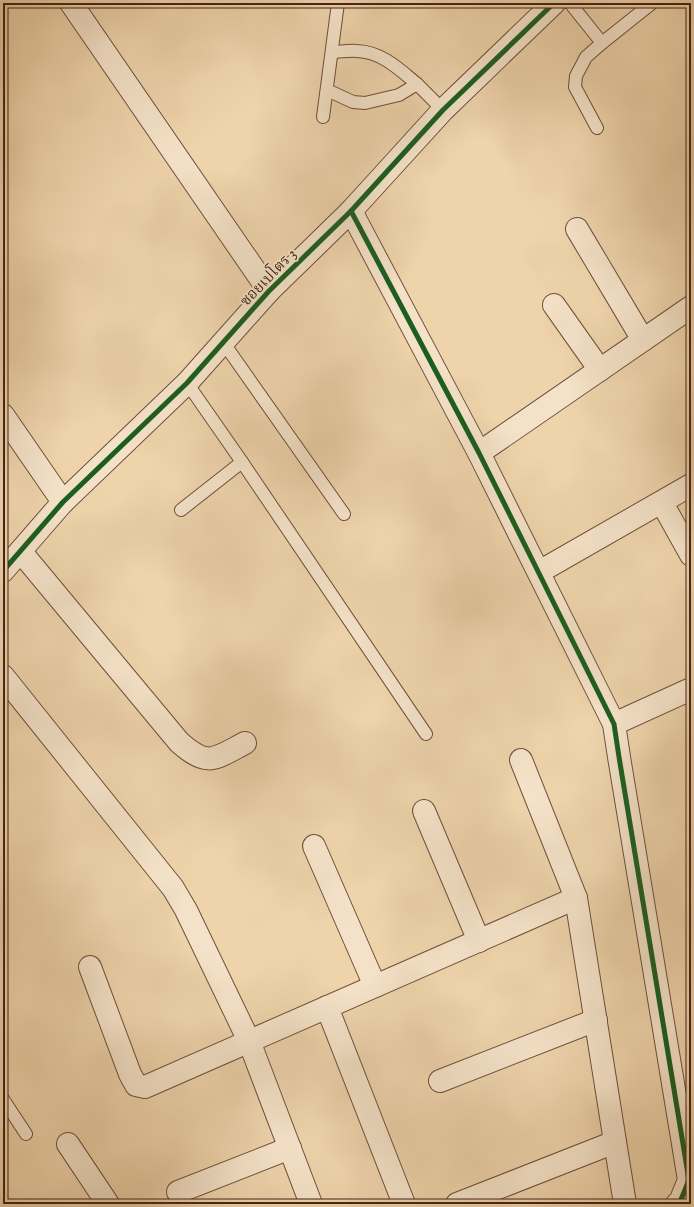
<svg xmlns="http://www.w3.org/2000/svg" width="694" height="1207" viewBox="0 0 694 1207" font-family="'IM FELL English','Noto Serif Thai',serif">
<style>
.lines{fill:none;stroke-linecap:round;stroke-linejoin:round}
.service-casing{stroke:#704f3b;stroke-width:14}
.minor-casing{stroke:#704f3b;stroke-width:24}
.service{stroke:#f4e2c8;stroke-width:12}
.minor{stroke:#f4e2c8;stroke-width:22}
.cycleway-casing{stroke:#f4e2c8;stroke-width:8}
.cycleway{stroke:#1b5e20;stroke-width:5}
.labels{text-anchor:middle;stroke-width:4;stroke-linejoin:round;paint-order:stroke}
.street-label{font-size:15px;fill:#462316;stroke:#f4e2c8}
</style>
<rect width="100%" height="100%" fill="#eed3ab"/>
<filter id="stains"><feTurbulence type="fractalNoise" baseFrequency=".005" numOctaves="4"/><feColorMatrix values="0 0 0 0 .2 0 0 0 0 .09 0 0 0 0 .02 0 0 0 .5 -.17"/></filter>
<radialGradient id="worn" r=".72"><stop offset=".6" stop-color="#630" stop-opacity="0"/><stop offset="1" stop-color="#630" stop-opacity=".3"/></radialGradient>
<g class="lines">
<g class="service-casing">
<g id="service">
<path d="M570,3L602,43L586,57L576,76L575,87L597,128"/>
<path d="M602,43L652,3"/>
<path d="M332,52C340,52 349,50 357,51C382,52 399,69 417,84"/>
<path d="M327,90L353,102L365,103L399,95L417,84L443,110"/>
<path d="M323,117L338,3"/>
<path d="M223,342L344,514"/>
<path d="M187,383L242,462L426,734"/>
<path d="M181,510L242,462"/>
<path d="M3,1099L26,1134"/>
</g>
</g>
<g class="minor-casing">
<g id="minor">
<path d="M71,3L269,291"/>
<path d="M351,211L479,453L614,724L619,757L689,1180L680,1202L677,1204"/>
<path d="M577,229L643,340"/>
<path d="M554,305L600,370"/>
<path d="M3,415L63,502"/>
<path d="M479,453L691,307"/>
<path d="M662,503L691,555"/>
<path d="M21,552L179,742C208,768 214,759 245,743"/>
<path d="M3,571L63,502L187,383L269,291L351,211L443,110L554,3"/>
<path d="M539,572L691,485"/>
<path d="M3,676L173,888L186,910L249,1041L311,1204"/>
<path d="M614,724L691,689"/>
<path d="M424,811L479,941"/>
<path d="M314,846L375,986"/>
<path d="M576,898L625,1204"/>
<path d="M90,967L130,1074L136,1085L145,1087L576,898L521,760"/>
<path d="M327,1007L404,1204"/>
<path d="M440,1081L596,1020"/>
<path d="M68,1144L108,1204"/>
<path d="M178,1192L290,1148"/>
<path d="M457,1204L615,1142"/>
</g>
</g>
<use href="#service" class="service"/>
<use href="#minor" class="minor"/>
<g class="cycleway-casing">
<g id="cycleway">
<path d="M351,211L479,453L614,724L619,757L689,1180L680,1202L677,1204"/>
<path d="M3,571L63,502L187,383L269,291L351,211L443,110L554,3"/>
</g>
</g>
<use href="#cycleway" class="cycleway"/>
</g>
<g class="labels">
<g class="street-label">
<text transform="translate(268 277) rotate(-46)" y="5">ซอยเปโตร 3</text>
</g>
</g>
<rect width="694" height="1207" fill="none" stroke="#eed3ab" stroke-width="16"/>
<rect x="4" y="4" width="686" height="1199" fill="none" stroke="#462316" stroke-width="2"/>
<rect x="8" y="8" width="678" height="1191" fill="none" stroke="#462316"/>
<rect width="100%" height="100%" filter="url(#stains)"/>
<rect width="100%" height="100%" fill="url(#worn)"/>
</svg>
